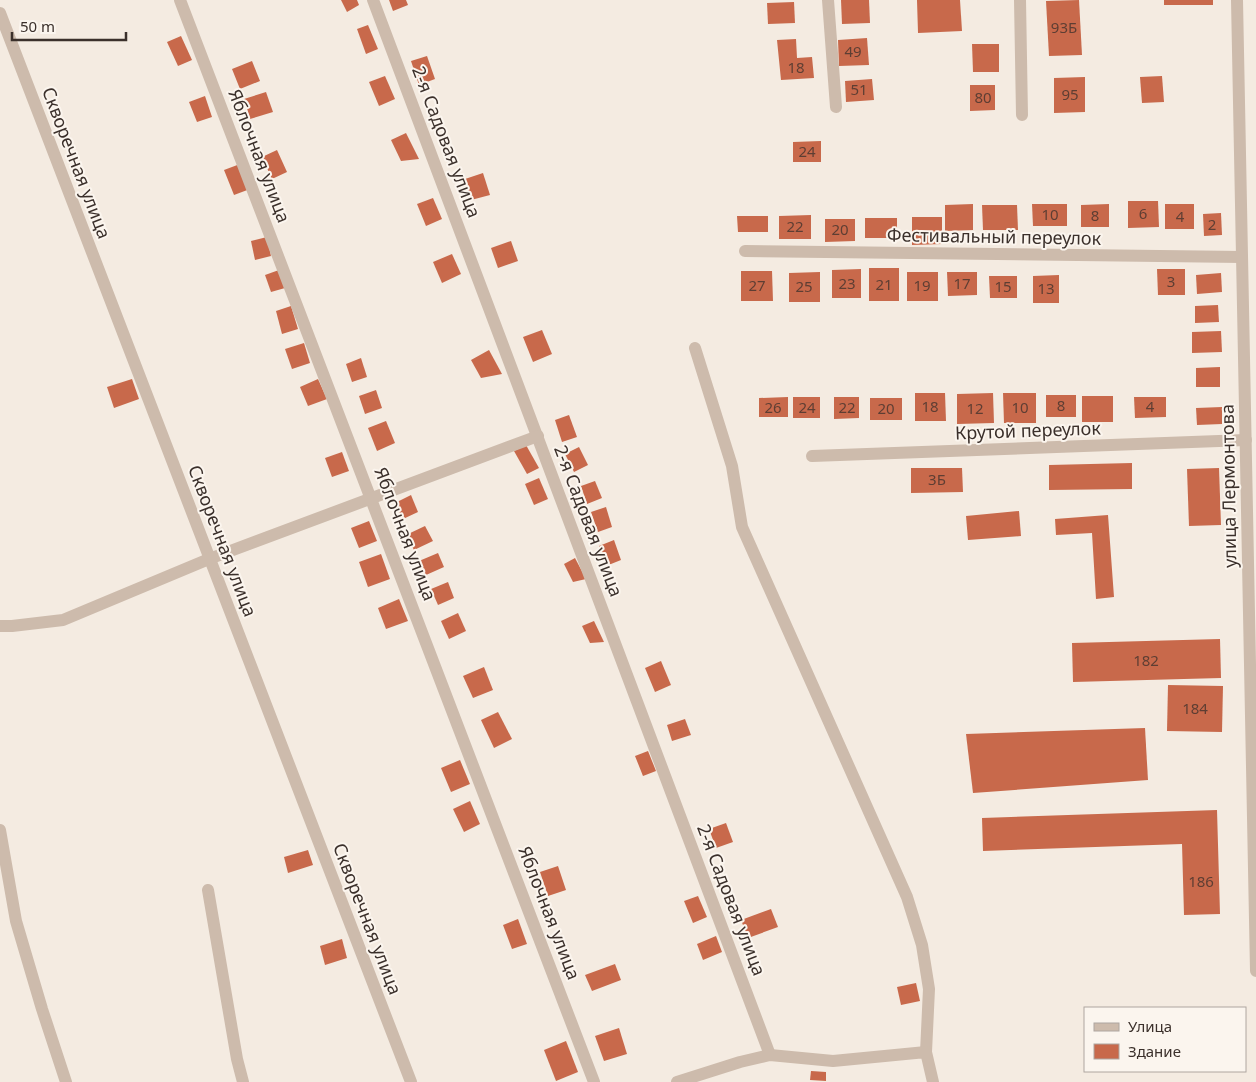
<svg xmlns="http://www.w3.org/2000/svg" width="1256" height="1082" viewBox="0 0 1256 1082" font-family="'Noto Sans',sans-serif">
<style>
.building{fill:#c8694b}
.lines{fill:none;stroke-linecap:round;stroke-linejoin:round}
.minor{stroke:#cdbbac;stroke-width:12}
.tertiary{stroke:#cdbbac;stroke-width:12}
.labels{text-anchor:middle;stroke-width:4;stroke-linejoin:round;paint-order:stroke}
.number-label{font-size:15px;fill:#5e3e33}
.street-label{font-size:18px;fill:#3b302b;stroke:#fbf5ee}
</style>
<rect width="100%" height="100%" fill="#f4ebe1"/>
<g class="building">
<path d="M341,0H357L359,5L347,12Z"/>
<path d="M389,0H406L408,5L393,11Z"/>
<path d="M841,0H869L870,23L842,24Z"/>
<path d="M917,0H960L962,31L918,33Z"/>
<path d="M1079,0L1082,55L1049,56L1046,1Z"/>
<rect x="1164" y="0" width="49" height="5"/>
<path d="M794,2L795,23L768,24L767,3Z"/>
<path d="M368,25L378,49L366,54L357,29Z"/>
<path d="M181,36L192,60L178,66L167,42Z"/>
<path d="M867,38L869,65L839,66L838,40Z"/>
<path d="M796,39L797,58L812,57L814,78L781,80L777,40Z"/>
<path d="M972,44H999V72H973Z"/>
<path d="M427,56L435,79L419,85L411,61Z"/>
<path d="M252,61L260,81L240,89L232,69Z"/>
<path d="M385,76L395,99L379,106L369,82Z"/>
<path d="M1162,76L1164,102L1142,103L1140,77Z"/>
<path d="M1085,77V112L1054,113V78Z"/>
<path d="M872,79L874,100L846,102L845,81Z"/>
<path d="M970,85H995V110L970,111Z"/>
<path d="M266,92L273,112L250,119L244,99Z"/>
<path d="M205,96L212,117L197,122L189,102Z"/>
<path d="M406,133L419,159L401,161L391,140Z"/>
<path d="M821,141V162H793V142Z"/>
<path d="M277,150L287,172L272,179L262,157Z"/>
<path d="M240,164L250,189L234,195L224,170Z"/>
<path d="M483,173L490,195L471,200L465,179Z"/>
<path d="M433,198L442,219L426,226L417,204Z"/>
<path d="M1128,201H1158L1159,227L1128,228Z"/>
<path d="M973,204V230L945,231V205Z"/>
<path d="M1032,204H1067V226H1033Z"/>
<path d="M1109,204V227H1081V205Z"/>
<rect x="1165" y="204" width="29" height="25"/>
<path d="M982,205H1017L1018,230H983Z"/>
<path d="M1221,213L1222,235L1204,236L1203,214Z"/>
<path d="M811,215V239H779V216Z"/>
<path d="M737,216H768V232H738Z"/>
<path d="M912,217H942V244L912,245Z"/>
<rect x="865" y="218" width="32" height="20"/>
<path d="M825,219H855V241L825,242Z"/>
<path d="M267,237L271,256L255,260L251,241Z"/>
<path d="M511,241L518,261L498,268L491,248Z"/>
<path d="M452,254L461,274L442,283L433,262Z"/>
<rect x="869" y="268" width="30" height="33"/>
<path d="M861,269V298H832V270Z"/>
<path d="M1157,269H1185V295H1158Z"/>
<path d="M279,270L285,288L271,292L265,275Z"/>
<path d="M741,271H772L773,301H741Z"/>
<path d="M820,272V302H789V273Z"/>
<rect x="907" y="272" width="31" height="29"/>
<path d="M947,272H977V295L948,296Z"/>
<path d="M1221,273L1222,292L1197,294L1196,275Z"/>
<path d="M1059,275V303H1033V276Z"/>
<path d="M989,276H1017V298H990Z"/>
<path d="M1218,305L1219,322L1195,323V306Z"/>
<path d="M291,306L298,329L282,334L276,311Z"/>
<path d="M542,330L552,354L533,362L523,337Z"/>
<path d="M1221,331L1222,352L1192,353V332Z"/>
<path d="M304,343L310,363L292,369L285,349Z"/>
<path d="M489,350L502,374L481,378L471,360Z"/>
<path d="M361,358L367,377L352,382L346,364Z"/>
<path d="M1220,367V387H1196V368Z"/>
<path d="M132,379L139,399L114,408L107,387Z"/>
<path d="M318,379L327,399L308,406L300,387Z"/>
<path d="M376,390L382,408L365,414L359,396Z"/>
<path d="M915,393H945L946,421H915Z"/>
<path d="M993,393L994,423L957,424V394Z"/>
<path d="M1003,393H1036V423H1004Z"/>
<rect x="1046" y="395" width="30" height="22"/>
<rect x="1082" y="396" width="31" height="26"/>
<path d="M788,397V417H759V398Z"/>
<rect x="793" y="397" width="27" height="21"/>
<path d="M834,397H859V418L834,419Z"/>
<path d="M1134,397H1166V417L1135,418Z"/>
<rect x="870" y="398" width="32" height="22"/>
<path d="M1222,407V424L1197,425L1196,408Z"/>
<path d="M569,415L577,437L562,442L555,420Z"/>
<path d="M386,421L395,443L377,451L368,428Z"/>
<path d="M526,445L539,468L527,474L514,451Z"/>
<path d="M579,447L588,465L574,472L565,454Z"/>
<path d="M342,452L349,471L332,477L325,458Z"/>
<path d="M1132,463V489L1049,490V465Z"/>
<path d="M911,468H962L963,492L911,493Z"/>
<path d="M1219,468L1221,525L1189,526L1187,469Z"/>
<path d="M539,478L548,499L534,505L525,484Z"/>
<path d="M595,481L602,498L587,504L581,486Z"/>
<path d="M411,495L418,512L403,519L395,503Z"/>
<path d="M606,507L612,527L598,532L591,512Z"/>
<path d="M1019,511L1021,536L968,540L966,516Z"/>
<path d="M1108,515L1114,597L1096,599L1092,533L1056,535L1055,519Z"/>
<path d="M369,521L377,541L359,548L351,528Z"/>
<path d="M425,526L433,541L414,550L406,535Z"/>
<path d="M614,540L621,560L606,566L599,546Z"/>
<path d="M438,553L444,567L426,575L419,561Z"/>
<path d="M381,554L390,579L368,587L359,562Z"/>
<path d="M575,558L586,579L573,582L564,564Z"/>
<path d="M448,582L454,598L438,605L431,589Z"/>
<path d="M399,599L408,621L386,629L378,608Z"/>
<path d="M458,613L466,631L449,639L441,621Z"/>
<path d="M594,621L604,642L590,643L582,626Z"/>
<path d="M1220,639L1221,678L1073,682L1072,643Z"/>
<path d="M661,661L671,685L655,692L645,668Z"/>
<path d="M484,667L493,690L473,698L463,676Z"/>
<path d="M1168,685L1223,686L1222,732L1167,731Z"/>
<path d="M498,712L512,739L494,748L481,720Z"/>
<path d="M685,719L691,735L672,741L667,725Z"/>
<path d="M1145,728L1148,780L973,793L966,734Z"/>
<path d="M648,751L656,771L643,776L635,756Z"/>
<path d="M460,760L470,784L451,792L441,768Z"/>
<path d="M470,801L480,824L464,832L453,809Z"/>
<path d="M1217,810L1220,914L1184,915L1182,844L983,851L982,818Z"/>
<path d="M726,823L733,842L716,848L709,829Z"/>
<path d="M308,850L313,865L288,873L284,857Z"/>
<path d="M558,866L566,890L548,896L540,872Z"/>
<path d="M698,896L707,917L693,923L684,901Z"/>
<path d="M771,909L778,927L748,938L741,920Z"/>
<path d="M518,919L527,944L512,949L503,925Z"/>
<path d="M716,936L722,952L703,960L697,944Z"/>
<path d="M342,939L347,958L325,965L320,946Z"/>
<path d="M615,964L621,980L592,991L585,975Z"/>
<path d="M916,983L920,1001L901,1005L897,987Z"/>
<path d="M619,1028L627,1054L604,1061L595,1036Z"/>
<path d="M566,1041L578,1072L556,1081L544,1050Z"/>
<path d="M811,1071L826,1072V1081L810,1080Z"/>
</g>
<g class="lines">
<g class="minor">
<path d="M180,0L594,1082"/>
<path d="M373,0L770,1055"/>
<path d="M828,0L836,107"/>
<path d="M1020,0L1022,115"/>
<path d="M0,13L411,1082"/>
<path d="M745,251L1242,257"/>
<path d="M695,348L732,466L742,527L907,897L922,945L929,989L926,1052"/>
<path d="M812,456L1246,440"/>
<path d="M0,626H12L63,620L209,559L538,436"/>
<path d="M0,830L16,921L42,1009L66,1082"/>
<path d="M208,890L237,1059L243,1082"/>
<path d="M677,1082L740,1062L770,1055L833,1061L926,1052L933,1082"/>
</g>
<path class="tertiary" d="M1237,0L1256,971"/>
</g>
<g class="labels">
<g class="number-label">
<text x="1064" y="33">93Б</text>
<text x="853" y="57">49</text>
<text x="796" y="73">18</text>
<text x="859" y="95">51</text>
<text x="1070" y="100">95</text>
<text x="983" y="103">80</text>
<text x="807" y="157">24</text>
<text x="1143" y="219">6</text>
<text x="1050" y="220">10</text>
<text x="1095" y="221">8</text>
<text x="1180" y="222">4</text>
<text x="1212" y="230">2</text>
<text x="795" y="232">22</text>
<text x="840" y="235">20</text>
<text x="1171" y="287">3</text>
<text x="847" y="289">23</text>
<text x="962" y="289">17</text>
<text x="884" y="290">21</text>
<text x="757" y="291">27</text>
<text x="922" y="291">19</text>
<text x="804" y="292">25</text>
<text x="1003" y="292">15</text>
<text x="1046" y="294">13</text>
<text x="1061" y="411">8</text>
<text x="930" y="412">18</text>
<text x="1150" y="412">4</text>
<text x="773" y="413">26</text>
<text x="807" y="413">24</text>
<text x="847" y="413">22</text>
<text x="1020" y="413">10</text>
<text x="886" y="414">20</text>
<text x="975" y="414">12</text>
<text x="937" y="485">3Б</text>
<text x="1146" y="666">182</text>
<text x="1195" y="714">184</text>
<text x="1201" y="887">186</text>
</g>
<g class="street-label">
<text transform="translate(446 142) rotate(69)" y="6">2-я Садовая улица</text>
<text transform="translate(259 156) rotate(69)" y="6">Яблочная улица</text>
<text transform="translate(76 163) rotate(69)" y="6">Скворечная улица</text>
<text transform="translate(994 237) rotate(1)" y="6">Фестивальный переулок</text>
<text transform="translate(1028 431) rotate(-2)" y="6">Крутой переулок</text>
<text transform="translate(1229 486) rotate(-91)" y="6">улица Лермонтова</text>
<text transform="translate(588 521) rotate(69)" y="6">2-я Садовая улица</text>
<text transform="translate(405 534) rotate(69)" y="6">Яблочная улица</text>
<text transform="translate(222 541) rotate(69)" y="6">Скворечная улица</text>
<text transform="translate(731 900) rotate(69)" y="6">2-я Садовая улица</text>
<text transform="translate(549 913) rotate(69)" y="6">Яблочная улица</text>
<text transform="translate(367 919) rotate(69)" y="6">Скворечная улица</text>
</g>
</g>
<rect x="1084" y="1007" width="162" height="65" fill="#fbf5ee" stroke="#aea6a0"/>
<rect x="1094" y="1023" width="25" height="8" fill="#cdbbac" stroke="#aea6a0"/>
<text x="1128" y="1032" font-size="15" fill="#3b302b">Улица</text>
<rect x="1094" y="1044" width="25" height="15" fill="#c8694b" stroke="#aea6a0"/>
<text x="1128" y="1057" font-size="15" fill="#3b302b">Здание</text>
<path d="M12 32v8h114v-8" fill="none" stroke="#3b302b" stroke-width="2.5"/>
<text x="20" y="32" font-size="15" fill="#3b302b" stroke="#fbf5ee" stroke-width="4" paint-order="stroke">50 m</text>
</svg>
